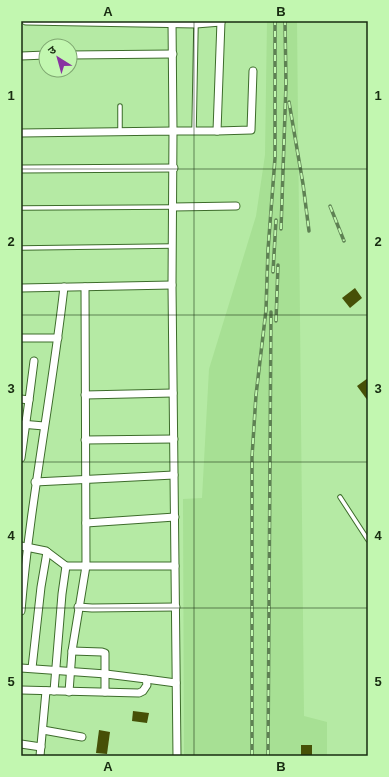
<svg xmlns="http://www.w3.org/2000/svg" width="389" height="777" viewBox="0 0 389 777" font-family="Helvetica,'Noto Sans Devanagari',sans-serif">
<style>
.built{fill:#a7e094}
.building{fill:#465007}
.lines{fill:none;stroke-linecap:round;stroke-linejoin:round}
.lane-casing{stroke:#3d6c2b;stroke-width:5.5}
.street-casing{stroke:#3d6c2b;stroke-width:9}
.lane{stroke:#fff;stroke-width:3.5}
.street{stroke:#fff;stroke-width:7}
.rail-casing{stroke:#5e8153;stroke-width:3.5}
.rail{stroke:#c2f7b0;stroke-width:2;stroke-dasharray:6;stroke-linecap:butt}
.grid{fill:none;stroke:#182c11;stroke-width:1;stroke-opacity:0.55}
.neatline{fill:none;stroke:#182c11;stroke-width:1.5}
.grid-label{font-size:13px;text-anchor:middle;font-weight:bold;fill:#182c11}
</style>
<rect width="100%" height="100%" fill="#b5eaa4"/>
<path class="built" d="M267,21H297L304,716L327,722V756H184L183,499L202,498L209,369L256,216L265,155Z"/>
<g class="building">
<path d="M355,288L362,298L350,308L342,298Z"/>
<path d="M368,378V401L357,386Z"/>
<path d="M133,711L149,713L147,723L132,721Z"/>
<path d="M99,730L110,732L107,754L96,753Z"/>
<rect x="301" y="745" width="11" height="11"/>
</g>
<g class="lines">
<g class="lane-casing">
<g id="lane">
<path d="M120,106V131"/>
<path d="M194,131L196,24"/>
<path d="M21,208L173,207"/>
<path d="M21,248L172,246"/>
<path d="M340,497L368,540"/>
</g>
</g>
<g class="street-casing">
<g id="street">
<path d="M26,21L196,24L221,22"/>
<path d="M172,21L173,131H217L221,21"/>
<path d="M70,55L173,54"/>
<path d="M21,56L46,55"/>
<path d="M217,131L251,130L253,71"/>
<path d="M21,133L173,131L172,285L177,756"/>
<path d="M21,169L174,168"/>
<path d="M173,207L236,206"/>
<path d="M21,288L172,285"/>
<path d="M21,338H58"/>
<path d="M85,395L173,393"/>
<path d="M21,399L29,400L34,361"/>
<path d="M21,424L44,426"/>
<path d="M85,440L174,439"/>
<path d="M21,458L29,400"/>
<path d="M35,482L174,475"/>
<path d="M86,523L175,517"/>
<path d="M21,546L46,551L66,566H175"/>
<path d="M78,607L92,608L176,607"/>
<path d="M21,611C30,502 52,395 64,287"/>
<path d="M72,651L102,652L105,653V692"/>
<path d="M21,668L106,674L146,679L147,685L143,691L139,693L21,690"/>
<path d="M32,668L41,587L47,552"/>
<path d="M146,679L176,683"/>
<path d="M54,691L62,594L66,566"/>
<path d="M69,692L72,651L86,566L85,287"/>
<path d="M43,730L82,737"/>
<path d="M21,744L41,747"/>
<path d="M40,756L46,691"/>
</g>
</g>
<use href="#lane" class="lane"/>
<use href="#street" class="street"/>
<g class="rail-casing">
<g id="rail">
<path d="M289,102L303,184L309,231"/>
<path d="M330,206L344,241"/>
<path d="M281,229L286,84L285,21"/>
<path d="M273,272L276,220"/>
<path d="M276,321L278,265"/>
<path d="M252,756V457L256,395L266,310L268,250L275,158V21"/>
<path d="M268,756L271,312"/>
</g>
</g>
<use href="#rail" class="rail"/>
</g>
<path class="grid" d="M194,21V756M21,169H368M21,315H368M21,462H368M21,608H368"/>
<rect width="389" height="777" fill="none" stroke="#c2f7b0" stroke-width="44"/>
<g transform="translate(58 58) rotate(323)"><circle r="19" fill="#c2f7b0" stroke="#7ea670"/>
<path d="M0-3L7 15L0 10L-7 15Z" fill="#8833a1"/>
<text y="-6" font-size="11" font-weight="bold" text-anchor="middle" fill="#182c11">उ</text>
</g>
<rect x="22" y="22" width="345" height="733" class="neatline"/>
<g class="grid-label">
<text x="108" y="16">A</text>
<text x="281" y="16">B</text>
<text x="11" y="100">1</text>
<text x="378" y="100">1</text>
<text x="11" y="246">2</text>
<text x="378" y="246">2</text>
<text x="11" y="393">3</text>
<text x="378" y="393">3</text>
<text x="11" y="540">4</text>
<text x="378" y="540">4</text>
<text x="11" y="686">5</text>
<text x="378" y="686">5</text>
<text x="108" y="771">A</text>
<text x="281" y="771">B</text>
</g>
</svg>
